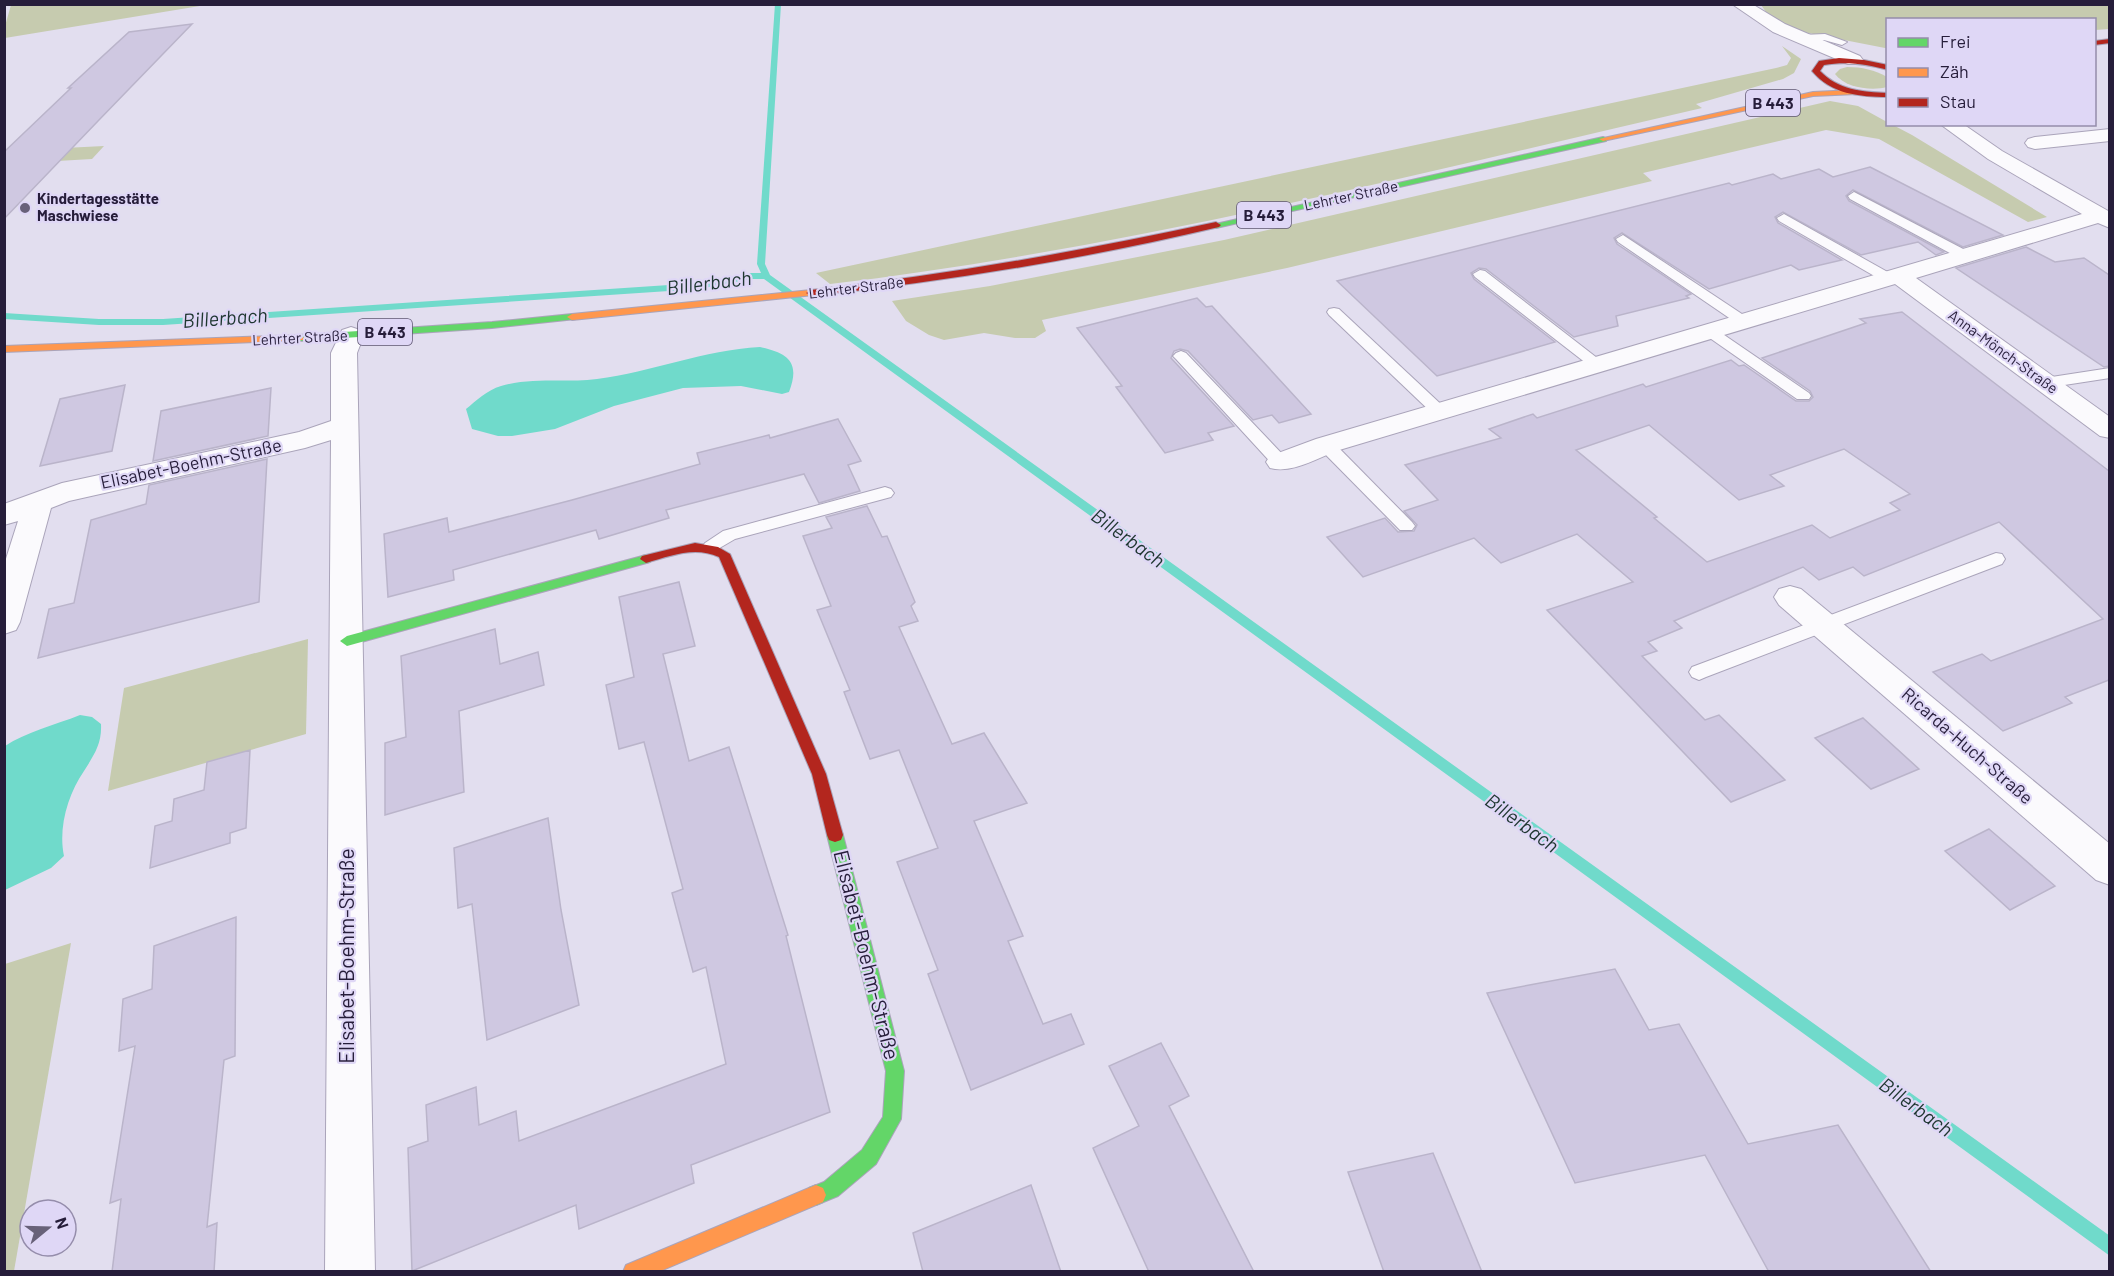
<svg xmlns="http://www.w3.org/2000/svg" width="2114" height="1276" viewBox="0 0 2114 1276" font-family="Barlow,sans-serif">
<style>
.green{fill:#c6cbaf}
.water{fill:#70dacb}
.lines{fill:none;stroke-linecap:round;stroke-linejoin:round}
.stream{fill:#70dacb;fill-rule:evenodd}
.building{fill:#cfc8e1;stroke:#bab4ca;stroke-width:1.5;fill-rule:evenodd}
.lane-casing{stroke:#aaa4ba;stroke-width:2}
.street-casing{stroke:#aaa4ba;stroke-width:2}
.fast-casing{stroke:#aaa4ba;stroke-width:2}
.slow-casing{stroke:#aaa4ba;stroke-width:2}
.jam-casing{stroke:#aaa4ba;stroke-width:2}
.lane{fill:#fbfafd;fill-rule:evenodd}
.street{fill:#fbfafd;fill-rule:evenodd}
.fast{fill:#63d668;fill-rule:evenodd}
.slow{fill:#ff974d;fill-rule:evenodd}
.jam{fill:#b3261e;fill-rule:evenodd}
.poi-dot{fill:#686179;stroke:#dfd7f6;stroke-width:2}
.labels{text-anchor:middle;stroke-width:4.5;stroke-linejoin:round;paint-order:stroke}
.far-street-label{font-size:15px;fill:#261d3a;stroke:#dfd7f6}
.far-poi-label{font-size:15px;font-weight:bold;fill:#261d3a;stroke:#dfd7f6;text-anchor:start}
.shield{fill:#dfd7f6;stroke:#5e5572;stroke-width:1.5}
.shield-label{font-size:16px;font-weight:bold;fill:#261d3a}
.street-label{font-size:18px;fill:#261d3a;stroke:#dfd7f6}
.water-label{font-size:20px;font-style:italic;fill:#1e3630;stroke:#dfd7f6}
.near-street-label{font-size:21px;fill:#261d3a;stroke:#dfd7f6}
</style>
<rect width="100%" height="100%" fill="#e2deef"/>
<g class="green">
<path d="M11,5V4L206,5L5,38V26Z"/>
<path d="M1761,5H2109V29L2095,30L2094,20H1888L1887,48H1885L1798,31L1769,16Z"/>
<path d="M1782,46L1801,59L1794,73L1783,79L1696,104L1702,108C1414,175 1124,249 830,284L816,273L1776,68L1787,65L1791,58Z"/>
<path d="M1847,67C1862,67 1875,70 1887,77V87C1872,91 1845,88 1835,74L1840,69Z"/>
<path d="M1830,101L1858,106L1887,122L1888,124L1893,125L1912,135L2047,217L2028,222L1879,139L1826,130L1643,173L1652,181L1287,268L1042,320L1046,331L1035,338H1015L984,333L944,340L929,335L906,321L892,301L990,286L1224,240Z"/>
<path d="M104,146L92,159L5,164V151Z"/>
<path d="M308,639L306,734L108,791L124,688Z"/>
<path d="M71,943L14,1271H5V964Z"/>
</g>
<g class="water">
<path d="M760,347C787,353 801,361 789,392L782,394L741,386L683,388L614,406L555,429L512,436H498L472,429L466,409C476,401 487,390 501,386C532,377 565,383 597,379C652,372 704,350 760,347Z"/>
<path d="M80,715L92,717L101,724C102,744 94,755 84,771C68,794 58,828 64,856L51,868L5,890V746C26,732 55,725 80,715Z"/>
</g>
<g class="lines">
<path class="stream" d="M775,4H781L765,264L770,275L2110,1236V1256L764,279H751L699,289L163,325H99L4,319V313L99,319H163L699,283L751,273H761L757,264Z"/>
</g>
<g class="building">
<path d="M192,24L98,121L4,219V152L71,88H68L129,32Z"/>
<path d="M1870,167L2003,235L1963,247L1853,190L1846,196L1849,201L1944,252L1936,255L1918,242L1861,255L1783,212L1775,217L1778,223L1842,260L1799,270L1791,265L1709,289L1622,233L1614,238L1617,244L1691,294L1686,296L1689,298L1616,316L1618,326L1574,337L1486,269L1479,268L1471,273L1474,279L1555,342L1437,376L1337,281L1729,183L1732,185L1773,174L1781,179L1819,169L1833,177Z"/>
<path d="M2026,247L2055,262L2084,258L2109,275V366L2104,367L1956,268Z"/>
<path d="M1197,298L1206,307L1212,306L1311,414L1279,423L1272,415L1253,420L1188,351L1180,349L1174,351L1171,358L1234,426L1208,433L1213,440L1165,453L1116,387L1122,386L1077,328Z"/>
<path d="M1902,312L2109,471V680L2065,697L2072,703L2003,731L1933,672L1982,654L1991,661L2103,619L1999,522L1864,576L1853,567L1819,580L1803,567L1674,621L1682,628L1648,642L1657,651L1642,656L1705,720L1719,715L1785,780L1731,802L1547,610L1633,582L1577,534L1501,563L1474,538L1363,577L1327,537L1385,518L1398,532L1414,531L1417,525L1404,511L1438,500L1405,465L1501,438L1489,429L1533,414L1537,418L1643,384L1646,387L1731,360L1739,366L1744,365L1796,401H1809L1813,397L1810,391L1762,358L1866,323L1860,319ZM1649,425L1739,500L1784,486L1770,475L1844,449L1910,494L1890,503L1900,510L1830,538L1812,525L1707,562L1654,518L1657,517L1576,450Z"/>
<path d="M125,385L112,451L40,466L60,399Z"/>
<path d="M271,388L268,436L153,461L161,411Z"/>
<path d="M838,419L861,461L848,465L860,491L819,503L804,474L666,510L669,518L599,539L596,530L453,570L454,580L388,597L384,534L447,518L449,532L572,500L700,464L697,453L769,435L770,438Z"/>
<path d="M267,459L259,602L38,658L49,609L74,603L91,520L146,504L149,485Z"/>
<path d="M867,506L882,537L887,536L915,602L911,606L918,621L899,627L952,744L984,733L1027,803L974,821L1023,936L1008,941L1043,1024L1071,1014L1084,1044L971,1090L928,974L938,970L897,862L938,848L899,750L870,759L844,692L850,690L817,610L831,606L803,536L832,528L826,517Z"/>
<path d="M679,582L695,646L663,654L689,761L729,747L788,935L786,936L830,1112L691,1165L694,1183L579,1229L576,1205L412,1271L408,1148L428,1141L426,1105L476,1087L479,1125L516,1111L519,1141L726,1064L706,967L693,972L672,893L683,889L644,742L619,749L606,685L634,677L619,597Z"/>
<path d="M495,629L500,664L538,652L544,685L459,711L464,792L385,815V743L406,737L401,656Z"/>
<path d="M1863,718L1919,769L1871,789L1815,738Z"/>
<path d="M250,750L246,828L230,833V843L150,868L155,826L172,821L174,799L204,790L207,762Z"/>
<path d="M548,818L561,910L579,1005L487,1040L472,904L458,908L454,848Z"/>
<path d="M1989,829L2055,886L2010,910L1945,851Z"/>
<path d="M236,917L235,1056L224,1060L207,1227L217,1223L214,1272H112L121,1199L110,1203L135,1046L119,1051L123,999L152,989L154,946Z"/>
<path d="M1615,969L1649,1030L1679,1024L1748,1144L1838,1125L1931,1272H1769L1705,1155L1575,1183L1487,993Z"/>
<path d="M1161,1043L1189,1096L1169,1106L1254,1272H1149L1093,1148L1139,1126L1109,1066Z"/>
<path d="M1433,1153L1482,1272H1384L1348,1172Z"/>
<path d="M1031,1185L1061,1272H923L913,1233Z"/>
</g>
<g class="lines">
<g class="lane-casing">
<g id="lane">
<path d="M1825,34L1847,42L1842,45L1824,40L1802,41L1797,38L1802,35Z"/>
<path d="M1854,192L1969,252L1971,255L1964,259L1959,258L1850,199L1848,196Z"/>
<path d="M1784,214L1893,275L1895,278L1893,281H1883L1779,221L1777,218Z"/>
<path d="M1623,235L1748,318L1750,321L1748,324H1738L1618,242L1616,239Z"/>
<path d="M1480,270L1485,271L1601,361L1604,364L1601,367H1591L1475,277L1473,274Z"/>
<path d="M1334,308L1339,309L1445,408L1447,411L1445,414H1433L1329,315L1327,312L1329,309Z"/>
<path d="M1709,327L1714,328L1809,393L1811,396L1809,399H1797L1704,334L1702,331L1704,328Z"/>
<path d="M1181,351L1186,353L1286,458L1288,462L1286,466H1274L1176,359L1173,356L1176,353Z"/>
<path d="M2110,368V378L2045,388L2037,383L2045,378Z"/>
<path d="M1326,440L1332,441L1412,522L1415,526L1412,530H1400L1320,449L1318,445L1320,441Z"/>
<path d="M885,487L891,489L894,493L891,497L735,539L711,553L705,551L702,547L705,543L723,531Z"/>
<path d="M1996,553L2002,554L2005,559L2002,564L1706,677L1699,680L1692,677L1689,672L1692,667Z"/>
</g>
</g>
<g class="street-casing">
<g id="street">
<path d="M1732,4H1752L1785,24L1860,56L1863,60L1860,64H1848L1773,32Z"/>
<path d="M1940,124H1963L2002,151L2110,212V228L2098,223L1916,278L2110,417V438L2100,436L1895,284L1336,451C1316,459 1291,474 1270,468L1266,462L1270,456L1316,439L2082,214L1988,159Z"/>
<path d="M2110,129V141L2035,149L2028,147L2025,143L2028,139L2035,137Z"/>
<path d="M351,327L360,330L364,335L357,353L375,1272H325L331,440L305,448L69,501L51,508L20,622L16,630L4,634V565L18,521L4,525V504L62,483L299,432L331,421V353L342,330Z"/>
<path d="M1790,586L1801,589L2110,844V885L2096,880L1779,605L1774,597L1779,589Z"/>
</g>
</g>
<g class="fast-casing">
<g id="fast">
<path d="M1603,137L1607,139L1606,141L1216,228L1211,225Z"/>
<path d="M572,314L576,315V319L492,328L299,341L294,338L299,335L492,322Z"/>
<path d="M646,555L650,556L652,559L650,562L347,646L340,641L347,636Z"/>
<path d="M835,828L841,830L843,835L904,1071L901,1119L876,1164L838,1196L816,1205L809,1202L806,1195L809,1188L824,1182L862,1150L883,1117L886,1071L827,835L829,830Z"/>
</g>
</g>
<g class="slow-casing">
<g id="slow">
<path d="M1854,90H1857V94L1813,96L1603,141L1599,139L1813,92Z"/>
<path d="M811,290L816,293L814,295L572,320L567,317L572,314Z"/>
<path d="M299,335L304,338L303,340L4,352V346Z"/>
<path d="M816,1185L823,1188L826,1195L823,1202L658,1272H623L626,1265Z"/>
</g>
</g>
<g class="jam-casing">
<g id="jam">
<path d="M2110,39V43L2094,45V41Z"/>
<path d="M1839,58L1864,60L1888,65V70C1866,64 1846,61 1824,65L1820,71C1838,90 1862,92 1888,93V97C1859,97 1831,94 1812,71L1819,61Z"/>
<path d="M1216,222L1221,225L1219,227C1085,259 948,281 811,296L806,293L811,290C947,275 1082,251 1216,222Z"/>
<path d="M695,543L718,547L730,554L826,774L843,835L841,840L835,842L829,840L827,835L812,774L719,557C694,546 671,556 646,563L640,559L642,556Z"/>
</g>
</g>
<use href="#lane" class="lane"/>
<use href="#street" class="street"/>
<use href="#fast" class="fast"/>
<use href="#slow" class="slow"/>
<use href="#jam" class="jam"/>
</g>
<circle class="poi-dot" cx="25" cy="208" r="6"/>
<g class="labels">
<g class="far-street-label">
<text transform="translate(1351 196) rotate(-12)" y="5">Lehrter Straße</text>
<text transform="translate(856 288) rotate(-7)" y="5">Lehrter Straße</text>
<text transform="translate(300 338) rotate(-3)" y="5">Lehrter Straße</text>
<text transform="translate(2003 352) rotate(36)" y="5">Anna-Mönch-Straße</text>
</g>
<g class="far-poi-label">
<text x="37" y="204">Kindertagesstätte<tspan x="37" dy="17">Maschwiese</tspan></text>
</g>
<g class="shield">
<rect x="1746" y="90" width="54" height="26" rx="4.5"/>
<rect x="1237" y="202" width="54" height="26" rx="4.5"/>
<rect x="358" y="319" width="54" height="26" rx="4.5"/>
</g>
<g class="shield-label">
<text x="1773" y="109">B 443</text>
<text x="1264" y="221">B 443</text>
<text x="385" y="338">B 443</text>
</g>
<g class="street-label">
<text transform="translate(191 464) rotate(-12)" y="6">Elisabet-Boehm-Straße</text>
<text transform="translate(1967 746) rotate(41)" y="6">Ricarda-Huch-Straße</text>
</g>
<g class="water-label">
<text transform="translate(709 283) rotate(-7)" y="7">Billerbach</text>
<text transform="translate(225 318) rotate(-4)" y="7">Billerbach</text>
<text transform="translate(1128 538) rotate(36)" y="7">Billerbach</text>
<text transform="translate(1522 823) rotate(36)" y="7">Billerbach</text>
<text transform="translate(1916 1107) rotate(36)" y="7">Billerbach</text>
</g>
<g class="near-street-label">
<text transform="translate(866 955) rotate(76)" y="7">Elisabet-Boehm-Straße</text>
<text transform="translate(347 956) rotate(-90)" y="7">Elisabet-Boehm-Straße</text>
</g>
</g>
<rect width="2114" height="1276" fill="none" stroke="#261d3a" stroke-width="12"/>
<rect x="1886" y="18" width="210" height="108" fill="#dfd7f6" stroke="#958dab" stroke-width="1.5"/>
<rect x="1898" y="38" width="30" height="9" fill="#63d668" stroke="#958dab" stroke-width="1.5"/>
<text x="1940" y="48" font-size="18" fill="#261d3a">Frei</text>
<rect x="1898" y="68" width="30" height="9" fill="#ff974d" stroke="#958dab" stroke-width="1.5"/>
<text x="1940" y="78" font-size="18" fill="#261d3a">Zäh</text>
<rect x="1898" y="98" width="30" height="9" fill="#b3261e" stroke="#958dab" stroke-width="1.5"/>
<text x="1940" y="108" font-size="18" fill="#261d3a">Stau</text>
<g transform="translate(48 1228) rotate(71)"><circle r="28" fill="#dfd7f6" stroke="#958dab" stroke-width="1.5"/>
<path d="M0-4.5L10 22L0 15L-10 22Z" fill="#686179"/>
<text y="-9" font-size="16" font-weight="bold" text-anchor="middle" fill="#261d3a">N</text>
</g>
</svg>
